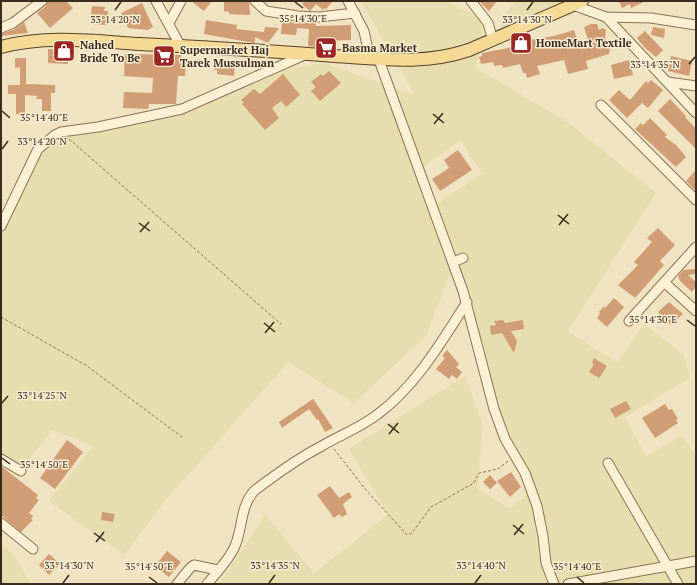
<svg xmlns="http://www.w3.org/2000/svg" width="697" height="585" viewBox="0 0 697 585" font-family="'PT Serif',serif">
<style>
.farmland{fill:#e6deae;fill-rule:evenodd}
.building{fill:#d09d75}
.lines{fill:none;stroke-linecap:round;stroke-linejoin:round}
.minor-casing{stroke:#8a7357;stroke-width:11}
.major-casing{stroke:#57412c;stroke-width:14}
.path{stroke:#8a7357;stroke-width:1;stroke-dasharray:3 2;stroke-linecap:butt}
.minor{stroke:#faf0d4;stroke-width:9}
.major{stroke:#f5da96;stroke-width:12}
.ticks{fill:none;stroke:#392b1d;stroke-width:1.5}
.labels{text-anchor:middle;stroke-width:3;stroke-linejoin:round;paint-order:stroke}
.poi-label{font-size:11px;font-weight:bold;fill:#392b1d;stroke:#f7edd0;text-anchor:start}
.ticks-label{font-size:10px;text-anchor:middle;fill:#392b1d;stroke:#f7edd0;stroke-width:3;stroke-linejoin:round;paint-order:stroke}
</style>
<rect width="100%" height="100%" fill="#f0e3c1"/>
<g class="farmland">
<path d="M361,1H447L485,21L476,68L569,123L656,193L568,331L617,363L644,324L683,354L690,378L625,417L646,456L682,436L696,455V584H219L265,515L314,573L388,515L349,449L465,376L482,423L478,489L510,509L527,494L483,363L450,273L426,336L354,403L288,362L164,502L124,555L49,501L93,446L52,430L20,470L1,458V225L41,150L59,134L93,127L174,115L251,86L285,70L324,63L415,95ZM461,140L482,174L434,206L420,169Z"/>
<path d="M515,1H564L507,34L500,22Z"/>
<path d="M1,545L13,554L31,584H1Z"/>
</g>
<g class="building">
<path d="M48,1H66L73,8L50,28L37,13L46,6Z"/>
<path d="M191,1H212L204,11Z"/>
<path d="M224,1H249L250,15L229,14V12L224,11Z"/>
<path d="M305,1H333L326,9L324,8L323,10L316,4L310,11L302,4Z"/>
<path d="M479,1H497L489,11Z"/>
<path d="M619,1H646L631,8L630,4L622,8Z"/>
<path d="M142,3L153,27L148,30L128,28L121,13Z"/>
<path d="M92,6L105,7L104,11H108L107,25L90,24Z"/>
<path d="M206,20L237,25L236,29L264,32L265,27L279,28L268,43L255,37V43L243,41L204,34Z"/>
<path d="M24,22L28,33L1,36V34L15,29Z"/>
<path d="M282,22L316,23V26L351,25V40L315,41V47L308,46L309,29L297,28L296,35L281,34Z"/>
<path d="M591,24H597L599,30L603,28L606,30L605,38L610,49L609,54L586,61L588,69L568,74L564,60L537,66L540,74L527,78L526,73H523L520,64L503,68L502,65L494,66L493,62L481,64L479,57L482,56V53L508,48L534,39L554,36L574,30L580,49L590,46L584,27Z"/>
<path d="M653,27L665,29L664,38L651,35Z"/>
<path d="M645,31L663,50L656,57L645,48L637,38Z"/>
<path d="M48,49L68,50V64L48,63Z"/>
<path d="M125,54L181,55V62H186L185,76H178L176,104H149L148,109L123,108L124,92L152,93L153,78L124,76Z"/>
<path d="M671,56L692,61L689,76L668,71Z"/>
<path d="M15,58H26V84L55,85V93H51V111H42V99H36L37,96L25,95V114H16V94H8V85H20V67L15,68Z"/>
<path d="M629,60L633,75L614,79L611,65Z"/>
<path d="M214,61L235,62L234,76L217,74V70H214Z"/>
<path d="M329,71L341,83L320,101L311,91L316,87L311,82L321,74L323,76Z"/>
<path d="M283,74L300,95L286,107L281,101L272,108L279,118L265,130L242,104L244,103L241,100L254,89L260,94Z"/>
<path d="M651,80L663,90L648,108L642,103L627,118L609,100L619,90L630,100L646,81L648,83Z"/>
<path d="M670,99L686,116L685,117L696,129V149L658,111Z"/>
<path d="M650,118L667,135L665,137L676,145L686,157L676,167L635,129L641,123L643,125Z"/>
<path d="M458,150L472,170L440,191L432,179L449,168L444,160Z"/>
<path d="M696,170V191L686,181Z"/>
<path d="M658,228L675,245L660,261L664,265L635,298L618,285L638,265L634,262L652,242L647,238Z"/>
<path d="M696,269V274L688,275L696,282V287L692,292L680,281L678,276L683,270Z"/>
<path d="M614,298L624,307L607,327L597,318L600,313L599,312L604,306L605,308Z"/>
<path d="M669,302L683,314L671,325L658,312Z"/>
<path d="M503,320L505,323L523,320L524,329L511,331L517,341L514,353L502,333L491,335L490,326L496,325L494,321Z"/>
<path d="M447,350L459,364L456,367L462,372L457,379L452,375L449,379L436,369L445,358L442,356Z"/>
<path d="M594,358L607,366L599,378L589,372L594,364L592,363Z"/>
<path d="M313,399L333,428L325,432L318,419L317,420L309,409L282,428L279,422Z"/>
<path d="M626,401L631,409L615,418L610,409Z"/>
<path d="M665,404L669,410L672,409L678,419L676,420L678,423L655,438L642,418Z"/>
<path d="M67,440L83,452L55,489L40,478Z"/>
<path d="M1,466L38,495L36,498L39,500L29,513L33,516L31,519L33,520L21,532L1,515Z"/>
<path d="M511,472L521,487L510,497L497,481Z"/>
<path d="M490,475L497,483L490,489L483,482Z"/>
<path d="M330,486L339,498L349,492L352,497L343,504L347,514L342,517L339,514L334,518L317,495Z"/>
<path d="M102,512L115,514L113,522L101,520Z"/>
<path d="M167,551L181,562L169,577L155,566Z"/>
<path d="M49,554L60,564L49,575L39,565Z"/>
</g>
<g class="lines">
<g class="minor-casing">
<g id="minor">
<path d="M156,1L180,45"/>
<path d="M255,1L266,11L298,16L319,17L355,13"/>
<path d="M348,1L364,31L370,59"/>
<path d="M471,1L488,23L493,41"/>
<path d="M573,5L606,17L651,18L696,25"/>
<path d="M606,17L696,113"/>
<path d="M169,23L181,1"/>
<path d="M1,28L13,23L42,1"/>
<path d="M379,60L463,291L494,409L505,439L525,473L537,506L543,536L546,563L554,584"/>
<path d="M668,82L696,86"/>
<path d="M601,105L696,200"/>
<path d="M1,226L38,149L55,135L61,132L98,127L182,109L307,54"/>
<path d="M453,262L463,258"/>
<path d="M665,283L696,311"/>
<path d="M629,321L696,247"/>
<path d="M1,459L21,471"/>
<path d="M608,463L678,584"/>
<path d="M1,523L33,549"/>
<path d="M177,584L190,568L194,565L218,570"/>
<path d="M207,584C217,572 229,560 235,546C243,527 240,507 254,491C275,475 297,459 320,447C340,435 360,428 378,414C416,386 442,341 467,302"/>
<path d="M568,584L696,561"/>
</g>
</g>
<g class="major-casing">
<path id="major" d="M1,47C46,35 93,41 139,44C205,47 270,51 335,56C381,59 425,65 469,50L582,1"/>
</g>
<g class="path">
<path d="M69,139L281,324"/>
<path d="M1,317L87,366L182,437"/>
<path d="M334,449L366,490L407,535L412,533L431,507L474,483L479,473L498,469L508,461"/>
</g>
<use href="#minor" class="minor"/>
<use href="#major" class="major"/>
</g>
<path class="ticks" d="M295,2L303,8M115,10L121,2M527,10L533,2M689,64L695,57M2,111L10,118M433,114L444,123M434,124L443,113M2,149L8,141M558,215L569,224M139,223L150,231M559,225L568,214M140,232L149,222M687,320L695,326M264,323L275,332M265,333L274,322M2,403L8,396M388,424L399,433M389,434L398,423M2,458L10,464M513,525L524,534M94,533L105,541M514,535L523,524M96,542L104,532M149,577L157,583M577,577L584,583M63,583L69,575M269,583L275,575M475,583L481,575"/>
<defs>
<g id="shop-square" transform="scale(1.15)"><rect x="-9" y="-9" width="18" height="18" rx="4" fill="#9b2725" stroke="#f7edd0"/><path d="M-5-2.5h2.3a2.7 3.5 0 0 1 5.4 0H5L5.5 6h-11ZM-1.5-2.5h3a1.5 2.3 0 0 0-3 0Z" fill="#fff"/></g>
<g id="supermarket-square" transform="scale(1.15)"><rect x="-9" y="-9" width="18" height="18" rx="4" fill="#9b2725" stroke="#f7edd0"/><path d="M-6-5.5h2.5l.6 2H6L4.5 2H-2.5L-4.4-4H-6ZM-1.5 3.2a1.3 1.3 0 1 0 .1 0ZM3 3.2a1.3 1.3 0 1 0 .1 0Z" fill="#fff"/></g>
</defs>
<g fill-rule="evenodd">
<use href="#shop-square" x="521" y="43"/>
<use href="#supermarket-square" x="326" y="48"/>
<use href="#shop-square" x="64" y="51"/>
<use href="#supermarket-square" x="164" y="56"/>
</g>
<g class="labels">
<g class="poi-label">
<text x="536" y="47">HomeMart Textile</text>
<text x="80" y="49">Nahed<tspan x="80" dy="13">Bride To Be</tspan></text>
<text x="342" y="52">Basma Market</text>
<text x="180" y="54">Supermarket Haj<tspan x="180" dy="13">Tarek Mussulman</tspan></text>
</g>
</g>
<g class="ticks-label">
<text x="303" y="22">35°14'30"E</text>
<text x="115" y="23">33°14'20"N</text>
<text x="527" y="23">33°14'30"N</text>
<text x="655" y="68">33°14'35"N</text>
<text x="44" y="121">35°14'40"E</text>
<text x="42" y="145">33°14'20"N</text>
<text x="653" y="323">35°14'30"E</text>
<text x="42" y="399">33°14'25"N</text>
<text x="44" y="468">35°14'50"E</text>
<text x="69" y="569">33°14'30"N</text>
<text x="275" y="569">33°14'35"N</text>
<text x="481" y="569">33°14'40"N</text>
<text x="149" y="570">35°14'50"E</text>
<text x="577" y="570">35°14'40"E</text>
</g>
<rect width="697" height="585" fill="none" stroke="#392b1d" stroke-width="4"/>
</svg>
